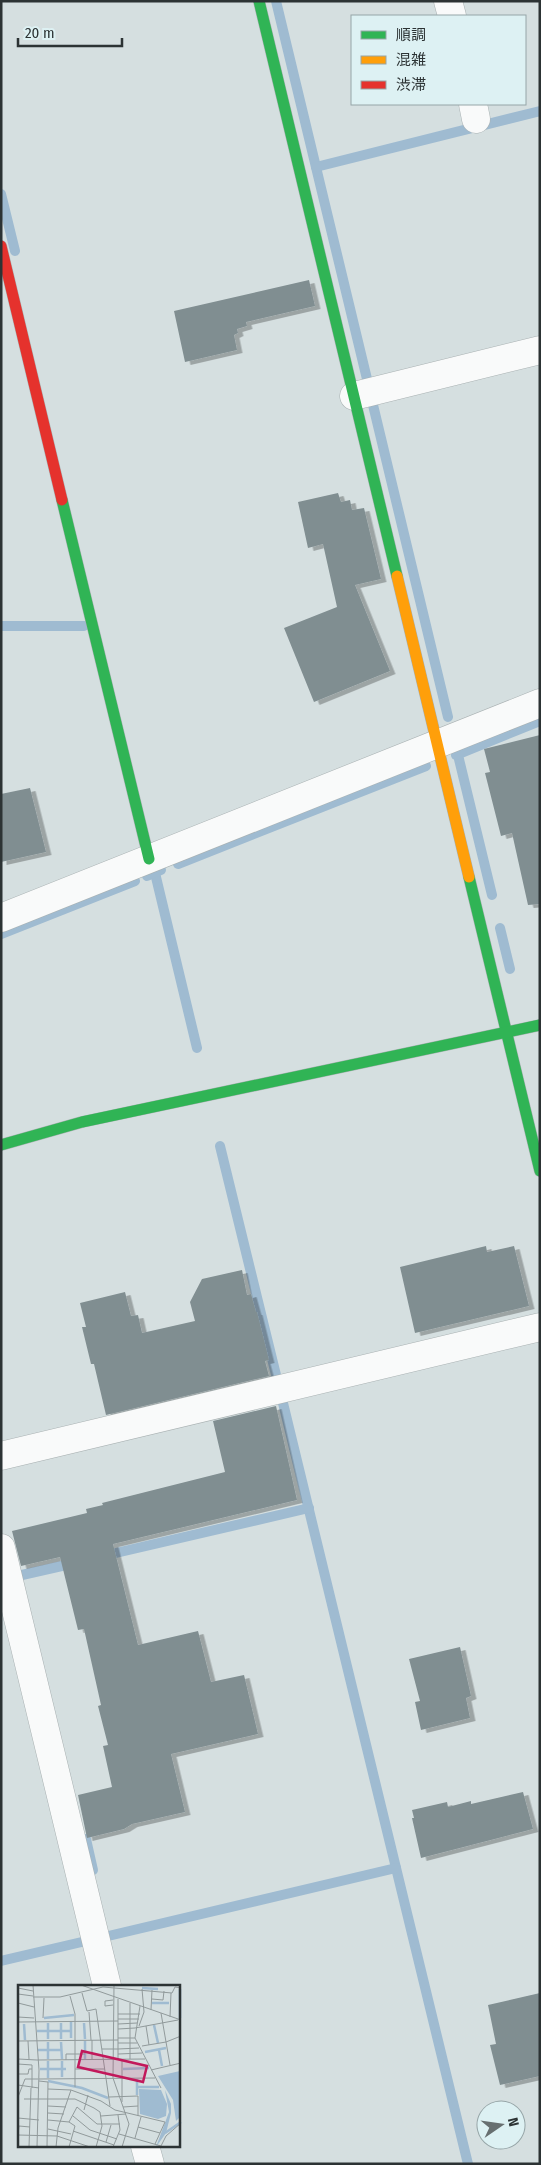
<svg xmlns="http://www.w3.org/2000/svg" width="541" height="2165" viewBox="0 0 541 2165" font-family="'Fira Sans Condensed','Noto Sans JP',sans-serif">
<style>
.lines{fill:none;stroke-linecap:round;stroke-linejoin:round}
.stream{stroke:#9fbbd1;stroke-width:10}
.building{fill:#808e91;filter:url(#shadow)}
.street-casing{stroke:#a9b1b2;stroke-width:29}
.fast-casing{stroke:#a9b1b2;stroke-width:12}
.slow-casing{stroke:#a9b1b2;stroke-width:12}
.jam-casing{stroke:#a9b1b2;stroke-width:12}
.street{stroke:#f9fafa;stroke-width:28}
.fast{stroke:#30b455;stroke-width:11}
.slow{stroke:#ff9f0a;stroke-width:11}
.jam{stroke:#e5322d;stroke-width:11}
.inset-river{fill:none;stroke:#9fbbd1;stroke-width:2.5}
.inset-road{fill:none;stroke:#919a9b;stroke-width:1}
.view{fill:#c2185b;fill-opacity:0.15;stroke:#c2185b;stroke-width:2.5}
.inset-edge{fill:none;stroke:#2c3334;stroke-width:2.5}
</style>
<defs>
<filter id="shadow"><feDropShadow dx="5.5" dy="3" stdDeviation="0" flood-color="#0004"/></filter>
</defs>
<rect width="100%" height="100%" fill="#d5dfe0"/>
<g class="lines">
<g class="stream">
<path d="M276,1L367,379"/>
<path d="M316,167L540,111"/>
<path d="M1,194L15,251"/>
<path d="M373,405L448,717"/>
<path d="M1,626H84"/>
<path d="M457,751L492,895"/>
<path d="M456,755L540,721"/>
<path d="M178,864L426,766"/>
<path d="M155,873L197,1048"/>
<path d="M147,876L161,870"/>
<path d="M500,928L510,969"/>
<path d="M1,934L135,881"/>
<path d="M220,1146L276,1375"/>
<path d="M282,1399L468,2164"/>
<path d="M103,1556L309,1508"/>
<path d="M22,1575L75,1563"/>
<path d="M86,1839L93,1870"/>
<path d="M104,1937L396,1868"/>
<path d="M1,1961L86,1941"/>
</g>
</g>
<g class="building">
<path d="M309,280L315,306L246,322L247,326L237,329L238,333L234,335L237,350L185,362L174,311Z"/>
<path d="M338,493L341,502L350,500L352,510L364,508L381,579L355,585L390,671L314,702L284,628L337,607L323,544L308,548L298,502Z"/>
<path d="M540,735V904L528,905L512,833L501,836L485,773L490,772L484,749Z"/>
<path d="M30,788L46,852L1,862V794Z"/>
<path d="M486,1246L487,1252L514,1246L529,1306L415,1333L400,1267Z"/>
<path d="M242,1270L247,1295L251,1294L256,1312H257L269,1360L265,1361L269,1376L106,1415L94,1364H91L82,1327H86L80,1303L125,1292L131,1316L138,1315L142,1333L195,1321L190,1302L202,1279Z"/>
<path d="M276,1406L297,1500L113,1544L138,1645L198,1631L211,1682L244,1675L258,1734L171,1754L185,1812L132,1824L124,1829L87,1838L78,1795L112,1787L103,1746L108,1745L98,1706L101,1705L84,1629L78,1630L60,1557L21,1566L12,1531L87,1513L86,1509L103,1505L102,1503L225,1472L213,1421Z"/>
<path d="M460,1647L471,1696L466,1698L470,1718L421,1730L415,1702L420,1701L409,1659Z"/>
<path d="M523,1792L533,1829L421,1858L412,1818H414L412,1810L447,1802L448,1807L471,1801V1804Z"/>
<path d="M540,1993V2076L500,2085L490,2045L496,2044L488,2005Z"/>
</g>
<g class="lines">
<g class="street-casing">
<g id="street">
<path d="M448,1L452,16"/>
<path d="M473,104L476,119"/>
<path d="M354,396L540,350"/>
<path d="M1,918L540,703"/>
<path d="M1,1456L540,1327"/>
<path d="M1,1548L107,1986"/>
<path d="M145,2146L150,2164"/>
</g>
</g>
<g class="fast-casing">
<g id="fast">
<path d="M259,1L397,576"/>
<path d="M62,500L149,859"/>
<path d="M469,877L540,1171"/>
<path d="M1,1145L82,1122L540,1025"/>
</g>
</g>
<g class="slow-casing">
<path id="slow" d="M397,576L469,877"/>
</g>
<g class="jam-casing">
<path id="jam" d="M1,246L62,500"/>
</g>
<use href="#street" class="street"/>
<use href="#fast" class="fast"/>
<use href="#slow" class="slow"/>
<use href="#jam" class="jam"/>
</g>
<g transform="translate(18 1985)">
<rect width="162" height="162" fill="#d5dfe0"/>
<path d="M162,86V132L158,136L155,115L140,91ZM121,104L143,105L149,119L148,131L140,134L122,129ZM147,105L153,119V128L148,148L138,162L151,127Z" fill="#9fbbd1"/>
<path class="inset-river" d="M124,3L140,4M134,18H151M26,33L56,30M162,33V4M53,37V53M30,38V54M43,38V54M66,38L67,54M6,39L7,55M136,40L140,58M19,46H52M67,56V74M30,57V74M43,57L44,74M20,65H44M141,65L144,81M127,67L148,63M30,76V93M44,76V92M22,84H48M105,84L131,83M119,94V110M30,96L64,103L90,113M119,102H141M147,148L163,137"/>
<path class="inset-road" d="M15,0L21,85L19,162M31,0H47M63,0L163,35M96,0L95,93L111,139L104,162M0,3L15,6M64,8L69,26L78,24L92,121M0,9L15,11M52,11L57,29V102M15,12H42L85,2L154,8L157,2L163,3M100,14V74M134,14L145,15L146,6M0,18L16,22M95,20L87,21V16L95,15M122,21L117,53L143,103M133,25L134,5M71,27L73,55M143,28L152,80M100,29H122M0,32L16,33M152,32L153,8M25,33L26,13M100,34H121M0,37L100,36M100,39L119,38M121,41L126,27L124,4M128,41L131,60M117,43L160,35M100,44L117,43M100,53H117M74,55V74M0,56L100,55M10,56L11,74M148,57L163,51M100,58H119M124,61L148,57M84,64H100M100,64L121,63M100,69L124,68M0,74L19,75M104,74V117M112,74V18M19,75L127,74M48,75V69H67M0,79L14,80V103M57,84H87M133,85L163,78M0,89H10L11,84H14M21,94L137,93M21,96L30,97L29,162M0,100L21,103M30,104L53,105L83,116L97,125L147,137L137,159M0,112L7,94H20M91,112L120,111V131M6,114H57L76,123L82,127L84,141L78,162M30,121L48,122M105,122L120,121M66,125L70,110M30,128L46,129M55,131L72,145L99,154M83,131L108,129M0,133L21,135M30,135L51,137M120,142L142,148M30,144L53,149M55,146L96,160M101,149L143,161M0,150L39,151L72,162M0,150L1,141L12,142M117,153L123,132M88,157L93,140M143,161L148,151L163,138M11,162L13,103M38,162L40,143L53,105M51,162L57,141L51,137L59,122L79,139H102M95,162L102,145L100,130"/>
<path class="view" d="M64,66L129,81L125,97L60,82Z"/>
<rect width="162" height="162" class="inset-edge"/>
</g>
<rect width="541" height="2165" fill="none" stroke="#2c3334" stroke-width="5"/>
<rect x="351" y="15" width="175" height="90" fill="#ddf1f3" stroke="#96a5a7"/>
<rect x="361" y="31" width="25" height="8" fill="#30b455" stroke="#96a5a7"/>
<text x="396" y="40" font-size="15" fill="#2c3334">順調</text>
<rect x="361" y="56" width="25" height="8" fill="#ff9f0a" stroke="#96a5a7"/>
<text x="396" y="65" font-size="15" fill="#2c3334">混雑</text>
<rect x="361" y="81" width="25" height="8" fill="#e5322d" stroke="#96a5a7"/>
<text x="396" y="90" font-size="15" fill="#2c3334">渋滞</text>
<g transform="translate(501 2125) rotate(77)"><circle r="24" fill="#ddf1f3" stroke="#96a5a7"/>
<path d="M0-4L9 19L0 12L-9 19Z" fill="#676f70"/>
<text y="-8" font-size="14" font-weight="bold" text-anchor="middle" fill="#2c3334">N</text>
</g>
<path d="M18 38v8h104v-8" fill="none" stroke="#2c3334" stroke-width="2.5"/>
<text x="25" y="38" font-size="15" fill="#2c3334" stroke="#ddf1f3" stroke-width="4" paint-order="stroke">20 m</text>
</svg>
